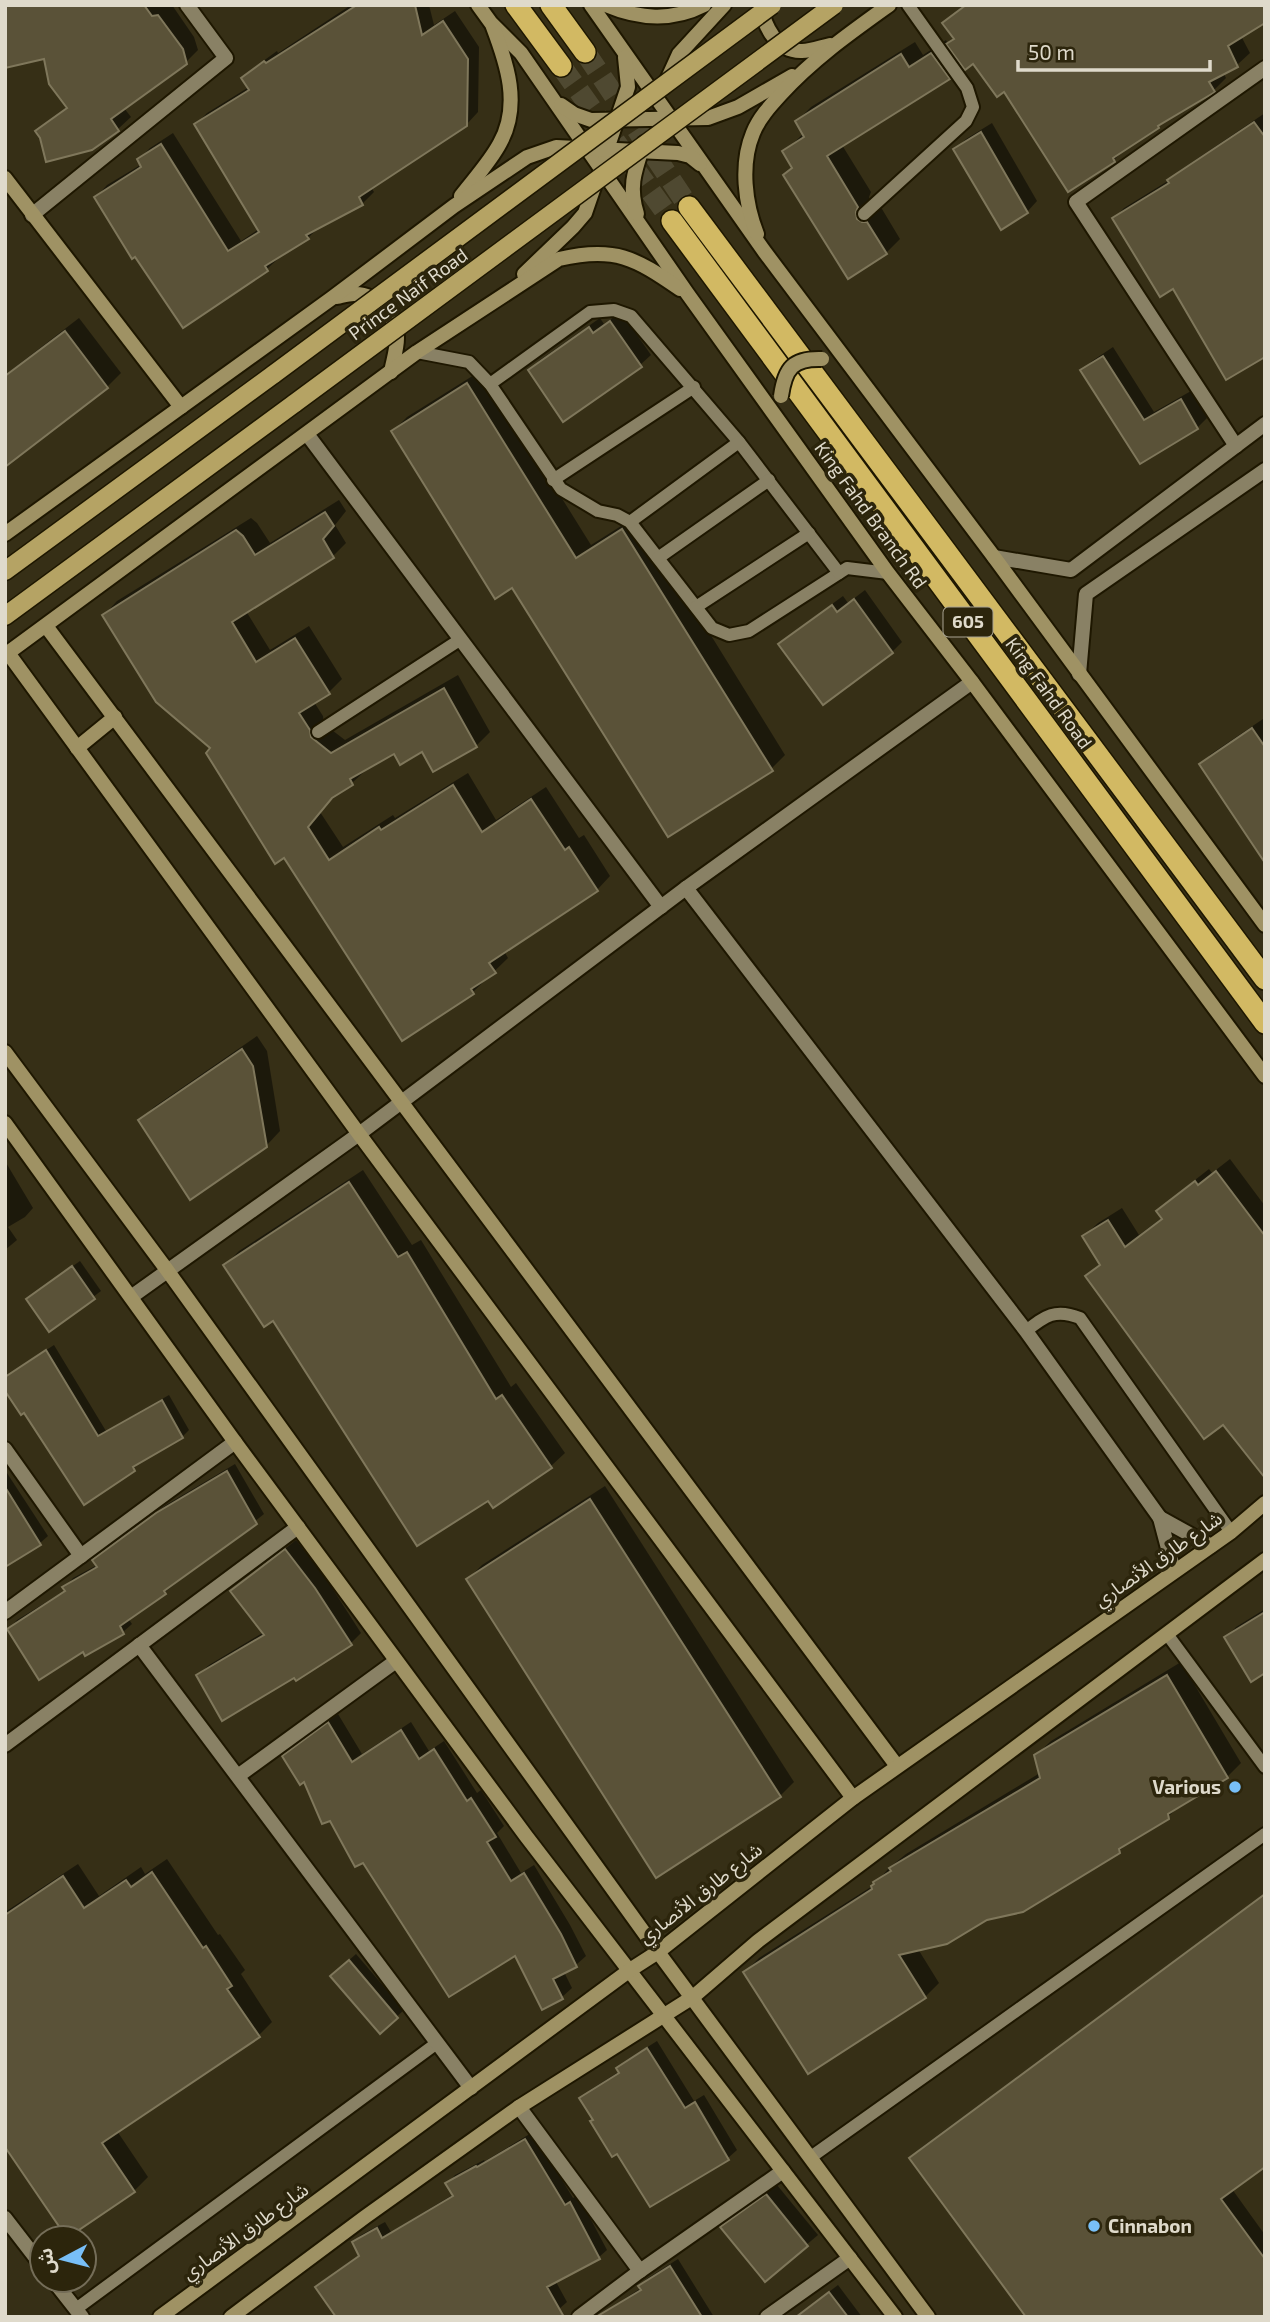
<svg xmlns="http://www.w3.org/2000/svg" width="1270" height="2322" viewBox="0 0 1270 2322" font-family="'Exo 2','Noto Sans Arabic',sans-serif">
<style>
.shadow{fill:#0007}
.building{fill:#5a5238;stroke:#7f775b;stroke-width:2}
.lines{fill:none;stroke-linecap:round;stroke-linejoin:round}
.highway-tunnel{stroke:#4f4931;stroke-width:21;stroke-dasharray:21 10;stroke-linecap:butt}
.lane-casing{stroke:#1e1700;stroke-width:16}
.street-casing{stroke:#1e1700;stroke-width:18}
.secondary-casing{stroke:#1e1700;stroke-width:18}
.primary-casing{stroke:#1e1700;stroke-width:21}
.highway-casing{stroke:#1e1700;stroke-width:24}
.lane{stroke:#898165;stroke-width:12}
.street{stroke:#898165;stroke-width:14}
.secondary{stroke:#9f9264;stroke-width:14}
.primary{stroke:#b5a364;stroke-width:18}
.highway{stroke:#d2b963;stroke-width:21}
.secondary-bridge-casing{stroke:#1e1700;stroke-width:18;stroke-linecap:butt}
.primary-bridge-casing{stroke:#1e1700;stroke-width:21;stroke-linecap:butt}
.secondary-bridge{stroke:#9f9264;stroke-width:14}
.primary-bridge{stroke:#b5a364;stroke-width:18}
.poi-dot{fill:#78bff7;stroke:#2c250c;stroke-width:2.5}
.labels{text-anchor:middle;stroke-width:7;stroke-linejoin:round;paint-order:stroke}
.shield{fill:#2c250c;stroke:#a9a492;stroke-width:2}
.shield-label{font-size:18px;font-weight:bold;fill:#dfdacb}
.street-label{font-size:19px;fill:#dfdacb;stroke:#2c250c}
.poi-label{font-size:19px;font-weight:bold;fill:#dfdacb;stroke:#2c250c;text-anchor:end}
</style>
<rect width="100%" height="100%" fill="#362f16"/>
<g class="shadow">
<path d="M5,5H172L194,37L198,50L185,63L124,108L131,117L118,129L91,149L41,137L37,132L68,106L45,57L13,65L5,69Z"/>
<path d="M351,5H429L434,25L455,11L479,47L478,112L466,125L371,187L374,192L362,204L319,227L308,238L277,256L279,258L267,269L96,197L107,185L142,164L139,159L150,148L173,133L241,241L259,229L196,124L207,113L249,87L243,79L255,67L277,51L278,53Z"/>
<path d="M964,5H1265L1241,36L1250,53L1237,65L1223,72L1226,78L1213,91L1166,119L1158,127L1126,147L1114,160L1005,89L973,62L963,64L949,78L842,145L871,192L869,197L871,205L877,209H882L900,239L886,253L849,276L784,152L804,133L797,121L811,107L915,42L923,55L946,40L948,44L955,37L944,23Z"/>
<path d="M1265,113V338L1174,286L1114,218L1124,208L1171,179L1179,171Z"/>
<path d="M992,123L1037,201L1027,212L956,149L966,139Z"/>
<path d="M621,312L651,355L640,365L530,371L540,360L600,318L604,324Z"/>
<path d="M79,318L121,373L107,387L5,465V375Z"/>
<path d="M1113,347L1154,412L1191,391L1207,418L1197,428L1141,462L1083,370L1092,361Z"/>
<path d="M482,370L591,545L637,516L785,755L771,769L513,586L393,431L407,417Z"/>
<path d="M339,500L346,511L335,525L346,543L333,556L246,611L270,650L309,626L342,679L328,693L314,702L323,716L324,724L345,740L458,675L490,732L476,746L434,770L423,749L395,752L366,770L352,783L336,794L320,812L343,847L393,815L395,818L468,773L496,820L546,787L579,838L584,835L610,876L597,890L504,951L508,958L473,992L402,1039L212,747L104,615L117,601L251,518L257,523L270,543Z"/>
<path d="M865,590L902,642L892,652L781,644L791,634L843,596L848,603Z"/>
<path d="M1263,719L1265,721V844L1201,764L1211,754Z"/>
<path d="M257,1036L267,1051L280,1131L266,1146L140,1121L154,1107Z"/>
<path d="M1230,1159L1265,1206V1473L1224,1423L1088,1276L1101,1263L1084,1236L1098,1223L1122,1208L1139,1235L1163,1217L1158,1211L1172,1198L1209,1169L1212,1173Z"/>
<path d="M5,1161L33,1208L25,1217L8,1227L17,1240L5,1250Z"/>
<path d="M363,1170L412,1245L421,1240L511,1387L516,1383L565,1453L551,1466L493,1506L488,1498L273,1319L225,1265L239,1251Z"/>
<path d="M80,1261L101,1291L49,1330L35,1293Z"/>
<path d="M54,1345L106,1431L169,1395L189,1430L182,1437L139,1461L134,1469L5,1377Z"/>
<path d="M235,1464L264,1514L165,1592L128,1618L132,1624L123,1632L86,1653L84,1649L9,1629L17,1620L66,1590L65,1587L73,1578L97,1565L94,1560L102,1552L166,1505Z"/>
<path d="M5,1470L48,1536L40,1543L5,1564Z"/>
<path d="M605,1486L794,1782L780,1796L468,1579L482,1565Z"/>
<path d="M296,1540L325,1577L361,1633L350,1644L294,1676L198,1675L209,1665L264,1632L232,1591Z"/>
<path d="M1265,1609V1671L1226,1638L1236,1627Z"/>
<path d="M1181,1662L1241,1763L1227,1777L1181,1804L1168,1817L1130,1841L1119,1851L986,1918L918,1949L939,1983L925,1997L745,1972L759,1958L874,1885L889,1868L906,1854L1040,1773L1036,1755L1051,1741Z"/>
<path d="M338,1714L362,1754L411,1722L429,1751L444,1741L477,1793L481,1790L504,1826L497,1833L521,1873L534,1865L570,1925L586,1956L576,1965L564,1972L572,1988L562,1997L542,2007L516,1954L363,1861L331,1819L305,1779L284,1756L294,1747Z"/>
<path d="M167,1859L218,1935L220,1934L245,1970L241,1974L272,2022L258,2036L117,2131L148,2177L134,2191L68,2236L5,2144V1912L78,1864L99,1896L141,1867L145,1874Z"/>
<path d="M1265,1894V2165L1232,2189L1265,2235V2317L911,2158L922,2147Z"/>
<path d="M356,1954L404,2010L380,2032L339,1969Z"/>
<path d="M657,2041L694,2101L704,2095L737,2150L728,2158L651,2205L582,2099L590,2090L620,2071L618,2069L627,2060Z"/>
<path d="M533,2132L573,2198L578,2195L607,2250L599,2257L555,2280L567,2302L559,2309L317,2287L360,2255L354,2242L361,2235L385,2222L391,2232L454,2194L448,2183L455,2175L484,2160L485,2161Z"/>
<path d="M777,2185L818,2235L765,2280L722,2227L733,2217Z"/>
<path d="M678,2259L714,2317H597L641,2288L640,2286L648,2278Z"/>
<path d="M838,2285L862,2317H796Z"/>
</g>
<g class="building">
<path d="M5,5H144L152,16L158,15L183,49L187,64L111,119L119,131L92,150L46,162L40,138L35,131L67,108L49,84L44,59L5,68Z"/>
<path d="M357,5H415L422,35L443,21L468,59L467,126L359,197L363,205L306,235L309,239L265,266L268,271L183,328L135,257L132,259L94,197L141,167L137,159L161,144L228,251L259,232L194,124L249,90L241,78L264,61L266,63Z"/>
<path d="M966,5H1265V23L1228,46L1238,67L1209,82L1215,92L1158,126L1159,128L1113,158L1115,162L1068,192L1004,92L997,97L973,64L965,70L946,44L954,39L942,23Z"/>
<path d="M931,53L950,79L827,156L858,207L856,212L857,219L862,222H867L887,254L848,279L783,175L792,168L782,151L804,137L795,121L901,54L909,67Z"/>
<path d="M1254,122L1265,137V357L1226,380L1173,289L1160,297L1112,218L1169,183L1167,180Z"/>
<path d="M981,132L1028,213L1001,230L953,149Z"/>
<path d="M610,321L642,367L563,422L528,370L589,327L593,333Z"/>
<path d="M65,331L108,388L5,467V376Z"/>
<path d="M1103,356L1144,420L1181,399L1198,429L1140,464L1080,370Z"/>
<path d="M467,383L576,558L622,529L773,771L668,837L512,588L495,599L391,431Z"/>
<path d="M325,512L334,526L323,539L334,558L232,622L256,662L295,638L330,694L299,713L310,730L311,737L331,753L444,688L477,747L433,772L422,752L400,765L394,754L350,779L353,785L332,798L308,827L329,860L379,827L381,830L453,785L482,832L531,799L565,850L569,847L598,891L489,963L496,973L471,989L474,994L402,1041L284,858L275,864L206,753L210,748L156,702L102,615L236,530L243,536L255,555Z"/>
<path d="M854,599L893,653L823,705L778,644L832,605L837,612Z"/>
<path d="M1252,728L1265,747V863L1199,764Z"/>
<path d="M242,1049L253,1066L267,1147L190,1200L138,1120Z"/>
<path d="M1216,1171L1265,1236V1478L1223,1425L1204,1439L1085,1276L1100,1265L1082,1236L1108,1220L1125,1247L1162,1219L1156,1211L1195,1181L1198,1185Z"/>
<path d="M349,1182L398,1257L407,1252L496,1399L502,1395L552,1468L493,1508L488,1501L417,1546L273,1321L264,1327L223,1265Z"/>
<path d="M72,1266L95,1299L49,1332L26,1299Z"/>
<path d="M46,1350L98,1436L162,1400L183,1438L133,1467L135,1471L84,1505L24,1413L21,1415L5,1391V1377Z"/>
<path d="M227,1471L257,1524L164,1591L166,1594L120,1626L124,1634L85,1656L83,1652L39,1680L7,1629L65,1591L62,1587L97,1567L92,1560L156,1513Z"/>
<path d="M5,1487L41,1545L5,1567Z"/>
<path d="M590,1499L781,1797L656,1878L466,1579Z"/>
<path d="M285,1549L315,1588L352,1645L296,1681L294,1678L222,1721L196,1675L264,1635L230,1591Z"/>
<path d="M1265,1612V1673L1251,1682L1224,1637Z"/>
<path d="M1167,1675L1228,1778L1168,1814L1169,1819L1119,1849L1120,1853L1023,1912L987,1920L947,1944L899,1955L926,1998L808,2074L743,1972L872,1889L871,1886L874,1884L873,1882L891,1871L889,1868L1040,1778L1034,1755Z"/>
<path d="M328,1722L352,1762L401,1730L419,1759L434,1749L467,1801L471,1798L496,1837L487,1842L511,1881L524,1873L561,1934L577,1967L553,1979L563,1999L542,2010L515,1956L449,1997L363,1863L355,1867L330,1821L322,1824L304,1782L300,1785L282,1756Z"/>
<path d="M152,1872L203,1948L206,1946L232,1986L227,1989L260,2037L102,2143L135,2192L67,2238L5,2147V1915L63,1876L84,1908L126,1880L131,1887Z"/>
<path d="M1265,1894V2167L1221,2199L1265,2259V2317H1026L909,2158Z"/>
<path d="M349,1960L398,2018L380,2034L330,1976Z"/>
<path d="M647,2048L685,2108L695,2102L729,2160L650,2207L617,2154L612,2157L590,2121L593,2120L579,2098L619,2073L616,2068Z"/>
<path d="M525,2139L565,2205L570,2202L600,2259L547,2287L564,2317H336L315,2287L359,2256L352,2242L377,2228L382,2238L453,2196L445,2183L476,2166L477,2167Z"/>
<path d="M766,2194L808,2246L765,2282L720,2227Z"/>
<path d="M670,2266L702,2317H596L641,2290L638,2286Z"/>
<path d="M829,2292L848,2317H796Z"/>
</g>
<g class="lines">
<g class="highway-tunnel">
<path d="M585,52L689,207"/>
<path d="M561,66L672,221"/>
</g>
<g class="lane-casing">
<g id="lane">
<path d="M864,214L966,121L973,107L967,88L908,5"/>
<path d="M417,352L469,362L490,384L561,489L598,511L617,515L630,522L712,628L729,635L749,631L847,568L888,573"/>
<path d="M490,384L590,312L614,310L631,316L739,442L839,573"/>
<path d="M553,480L694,387"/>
<path d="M630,522L739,442"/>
<path d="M658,558L769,480"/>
<path d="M696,607L809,533"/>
<path d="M318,732L461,639"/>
<path d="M1026,1331C1045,1316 1055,1308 1080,1318L1231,1532"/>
<path d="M1167,1634L1265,1767"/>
<path d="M811,2157L1265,1834"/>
<path d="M76,2309L437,2043"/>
</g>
</g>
<g class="street-casing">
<g id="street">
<path d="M32,215L226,58L187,5"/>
<path d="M307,434L661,907"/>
<path d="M1236,446L1076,202L1265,68"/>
<path d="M994,557L1071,570L1265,424"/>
<path d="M1079,674L1086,594L1265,470"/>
<path d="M686,888L1026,1331L1160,1518"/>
<path d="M131,1297L359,1134L686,888L972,682"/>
<path d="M5,1449L81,1556"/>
<path d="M1174,1571L1160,1518L1211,1546"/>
<path d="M5,1612L235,1442"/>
<path d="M139,1645L471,2088"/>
<path d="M5,1745L298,1527"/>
<path d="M238,1776L396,1661"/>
<path d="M519,2107L640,2271"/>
<path d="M5,2218L42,2266"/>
<path d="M53,2280L82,2317"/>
<path d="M579,2317L640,2271L783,2171"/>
<path d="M767,2317L850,2258"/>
</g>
</g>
<g class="secondary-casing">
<g id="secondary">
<path d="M478,5L491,23L521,53L687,293L888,573L972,682L1265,1076"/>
<path d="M591,5L764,251L994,557L1265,925"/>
<path d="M606,5C639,19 671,22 704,5"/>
<path d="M761,5C764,27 777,52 802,51C811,51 821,47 830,45"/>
<path d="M664,87L679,54L724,5"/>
<path d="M561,105L574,114L591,120L708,118L738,107L792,76"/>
<path d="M605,155L628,87L625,57"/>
<path d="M5,178L181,407"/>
<path d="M461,196C474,179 490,162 500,143C521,105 507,64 493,27"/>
<path d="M637,214C628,186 635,170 644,143"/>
<path d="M757,234C745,204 740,164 753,133C759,118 770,106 781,94C813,59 850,33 889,5"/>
<path d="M524,274L573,227L585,213L597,178"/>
<path d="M337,297C342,296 348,294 354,294C376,293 397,316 397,338C397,349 393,361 391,372"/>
<path d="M5,534L332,298L454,206L527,157L556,147L678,153L690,156L700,164"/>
<path d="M46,626L897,1766"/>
<path d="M8,653L359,1134L853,1798"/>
<path d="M5,655L417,352L559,259C615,246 635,258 680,289"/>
<path d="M77,748L115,717"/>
<path d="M5,1052L167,1270L658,1952L928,2317"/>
<path d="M5,1123L235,1442L526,1836L895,2317"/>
<path d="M160,2317L630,1970L658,1952L853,1798L1231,1532L1265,1503"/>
<path d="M231,2317L365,2217L519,2107L693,1997L758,1941L1265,1560"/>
</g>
</g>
<g class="primary-casing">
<g id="primary">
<path d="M5,571L274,374"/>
<path d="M5,616L295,403"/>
</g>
</g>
<g class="highway-casing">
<g id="highway">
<path d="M516,5L561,66"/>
<path d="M551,5L585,52"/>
<path d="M689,207L1265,979"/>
<path d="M672,221L1265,1023"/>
</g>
</g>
<use href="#lane" class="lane"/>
<use href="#street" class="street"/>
<use href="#secondary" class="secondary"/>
<use href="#primary" class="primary"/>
<use href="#highway" class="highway"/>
<g class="secondary-bridge-casing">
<path id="secondary-bridge" d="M781,396C785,368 793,358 822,359"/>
</g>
<g class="primary-bridge-casing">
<g id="primary-bridge">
<path d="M274,374L772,5"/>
<path d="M295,403L834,5"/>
</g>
</g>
<use href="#secondary-bridge" class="secondary-bridge"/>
<use href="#primary-bridge" class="primary-bridge"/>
</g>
<g class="poi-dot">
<circle cx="1235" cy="1787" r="7"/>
<circle cx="1094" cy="2226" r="7"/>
</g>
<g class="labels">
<rect class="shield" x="943.5" y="607.5" width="49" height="29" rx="5"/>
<g class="shield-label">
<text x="968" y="628">605</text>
</g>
<g class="street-label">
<text transform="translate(408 294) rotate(-36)" y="7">Prince Naif Road</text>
<text transform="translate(871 515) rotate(54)" y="7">King Fahd Branch Rd</text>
<text transform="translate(1049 693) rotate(54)" y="7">King Fahd Road</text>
<text transform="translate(1158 1559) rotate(-35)" y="7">شارع طارق الأنصاري</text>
<text transform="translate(700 1893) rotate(-38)" y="7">شارع طارق الأنصاري</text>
<text transform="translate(245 2231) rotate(-36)" y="7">شارع طارق الأنصاري</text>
</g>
<g class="poi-label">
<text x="1221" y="1794">Various</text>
<text x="1108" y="2233" text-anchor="start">Cinnabon</text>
</g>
</g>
<rect width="1270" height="2322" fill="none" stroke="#dfdacb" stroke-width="14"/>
<g transform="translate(63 2259) rotate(263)"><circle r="33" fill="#2c250c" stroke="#746d58" stroke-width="2"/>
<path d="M0-5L12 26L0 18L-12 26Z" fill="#78bff7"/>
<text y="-10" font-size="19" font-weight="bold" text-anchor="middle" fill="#dfdacb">ش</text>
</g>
<path d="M1018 60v10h192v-10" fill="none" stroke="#dfdacb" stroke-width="3.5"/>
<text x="1028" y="60" font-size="21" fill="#dfdacb" stroke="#2c250c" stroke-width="5" paint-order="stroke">50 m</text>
</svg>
